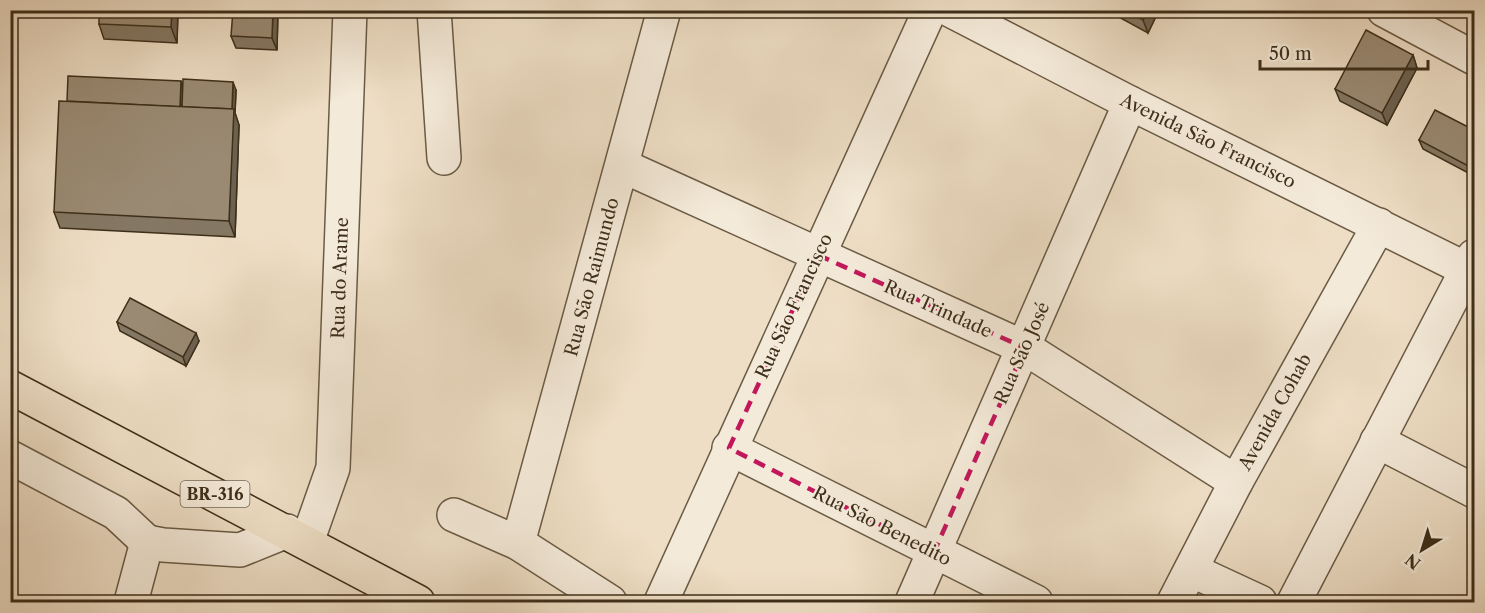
<svg xmlns="http://www.w3.org/2000/svg" width="1485" height="613" viewBox="0 0 1485 613" font-family="'Libre Caslon Text',serif">
<style>
.lines{fill:none;stroke-linecap:round;stroke-linejoin:round}
.minor-casing{stroke:#6a5b45;stroke-width:36}
.highway-casing{stroke:#3e2f1a;stroke-width:36}
.minor{stroke:#f4ead9;stroke-width:33}
.highway{stroke:#eedec5;stroke-width:33}
.wall{fill:#847763;stroke:#3e2f1a;stroke-width:1.5}
.shaded-wall{fill:#6c6150;stroke:#3e2f1a;stroke-width:1.5}
.building{fill:#9a8a73;stroke:#3e2f1a;stroke-width:1.5}
.marked{fill:none;stroke:#c2185b;stroke-width:4.5;stroke-dasharray:12 8;stroke-linejoin:round}
.labels{text-anchor:middle;stroke-width:4.5;stroke-linejoin:round;paint-order:stroke}
.shield{fill:#f4ead9;stroke:#756753;stroke-width:1.5}
.shield-label{font-size:16px;font-weight:bold;fill:#3e2f1a}
.street-label{font-size:18px;fill:#3e2f1a;stroke:#f4ead9}
</style>
<rect width="100%" height="100%" fill="#eedec5"/>
<filter id="stains"><feTurbulence type="fractalNoise" baseFrequency=".00333" numOctaves="4"/><feColorMatrix values="0 0 0 0 .2 0 0 0 0 .09 0 0 0 0 .02 0 0 0 .5 -.17"/></filter>
<radialGradient id="worn" r=".72"><stop offset=".6" stop-color="#630" stop-opacity="0"/><stop offset="1" stop-color="#630" stop-opacity=".3"/></radialGradient>
<g class="lines">
<g class="minor-casing">
<g id="minor">
<path d="M434,10L444,158"/>
<path d="M950,10L1130,103L1474,273"/>
<path d="M1384,10L1474,58"/>
<path d="M623,166L1025,348L1236,482"/>
<path d="M1377,441L1474,491"/>
<path d="M729,448L1036,602"/>
<path d="M10,457L116,513L147,542"/>
<path d="M454,515L518,543L610,602"/>
<path d="M147,542L163,545L240,550L287,531"/>
<path d="M307,542L333,468L350,10"/>
<path d="M518,543L664,10"/>
<path d="M1191,570L1260,602"/>
<path d="M131,602L147,542"/>
<path d="M661,602L930,10"/>
<path d="M912,602L1130,103"/>
<path d="M1174,602L1236,482L1379,225"/>
<path d="M1294,602L1474,256"/>
</g>
</g>
<g class="highway-casing">
<path id="highway" d="M10,387L418,602"/>
</g>
<use href="#minor" class="minor"/>
<use href="#highway" class="highway"/>
</g>
<g class="wall">
<path d="M178,10L177,43L104,39L99,24Z"/>
<path d="M278,10L277,50L236,48L231,36Z"/>
<path d="M1106,10H1159L1148,33Z"/>
<path d="M1413,55L1417,68L1387,125L1340,101L1335,89Z"/>
<path d="M183,85L236,90L235,113L239,125L235,237L60,228L54,212Z"/>
<path d="M1474,130V176L1423,149L1419,140Z"/>
<path d="M117,322L199,341L186,366L120,331Z"/>
</g>
<g class="shaded-wall">
<path d="M172,10H178L177,43L171,27Z"/>
<path d="M273,10H278L277,50L272,38Z"/>
<path d="M1148,10H1159L1148,33L1143,20Z"/>
<path d="M1413,55L1417,68L1387,125L1382,113Z"/>
<path d="M181,81L186,94L180,110Z"/>
<path d="M233,82L236,90L235,113L239,125L235,237L229,221Z"/>
<path d="M196,333L199,341L186,366L183,357Z"/>
</g>
<g class="building">
<path d="M99,10H172L171,27L99,24Z"/>
<path d="M233,10H273L272,38L231,36Z"/>
<path d="M1125,10H1148L1143,20Z"/>
<path d="M1366,30L1413,55L1382,113L1335,89Z"/>
<path d="M68,76L181,81L180,107L67,101Z"/>
<path d="M183,79L233,82L232,109L182,107Z"/>
<path d="M59,101L234,109L229,221L54,212Z"/>
<path d="M1435,110L1474,130V169L1419,140Z"/>
<path d="M130,298L196,333L183,357L117,322Z"/>
</g>
<path class="marked" d="M818,255L1025,348L934,552L729,448Z"/>
<g class="labels">
<rect class="shield" x="180.5" y="481" width="69" height="26" rx="4.5"/>
<g class="shield-label">
<text x="215" y="500">BR-316</text>
</g>
<g class="street-label">
<text transform="translate(1208 141) rotate(26)" y="6">Avenida São Francisco</text>
<text transform="translate(592 277) rotate(-75)" y="6">Rua São Raimundo</text>
<text transform="translate(340 278) rotate(-88)" y="6">Rua do Arame</text>
<text transform="translate(794 306) rotate(-65)" y="6">Rua São Francisco</text>
<text transform="translate(938 309) rotate(24)" y="6">Rua Trindade</text>
<text transform="translate(1022 353) rotate(-66)" y="6">Rua São José</text>
<text transform="translate(1275 412) rotate(-61)" y="6">Avenida Cohab</text>
<text transform="translate(882 526) rotate(27)" y="6">Rua São Benedito</text>
</g>
</g>
<rect width="1485" height="613" fill="none" stroke="#eedec5" stroke-width="36"/>
<rect x="12" y="12" width="1461" height="589" fill="none" stroke="#3e2f1a" stroke-width="3"/>
<rect x="18" y="18" width="1449" height="577" fill="none" stroke="#3e2f1a" stroke-width="1.5"/>
<g transform="translate(1422 550) rotate(218)" stroke="#f4ead9" stroke-width="4.5" paint-order="stroke">
<path d="M0-4.5L10 22L0 15L-10 22Z" fill="#3e2f1a"/>
<text y="-9" font-size="16" font-weight="bold" text-anchor="middle" fill="#3e2f1a">N</text>
</g>
<path d="M1260 60v9h168v-9" fill="none" stroke="#3e2f1a" stroke-width="3"/>
<text x="1269" y="60" font-size="18" fill="#3e2f1a" stroke="#f4ead9" stroke-width="4.5" paint-order="stroke">50 m</text>
<rect width="100%" height="100%" filter="url(#stains)"/>
<rect width="100%" height="100%" fill="url(#worn)"/>
</svg>
